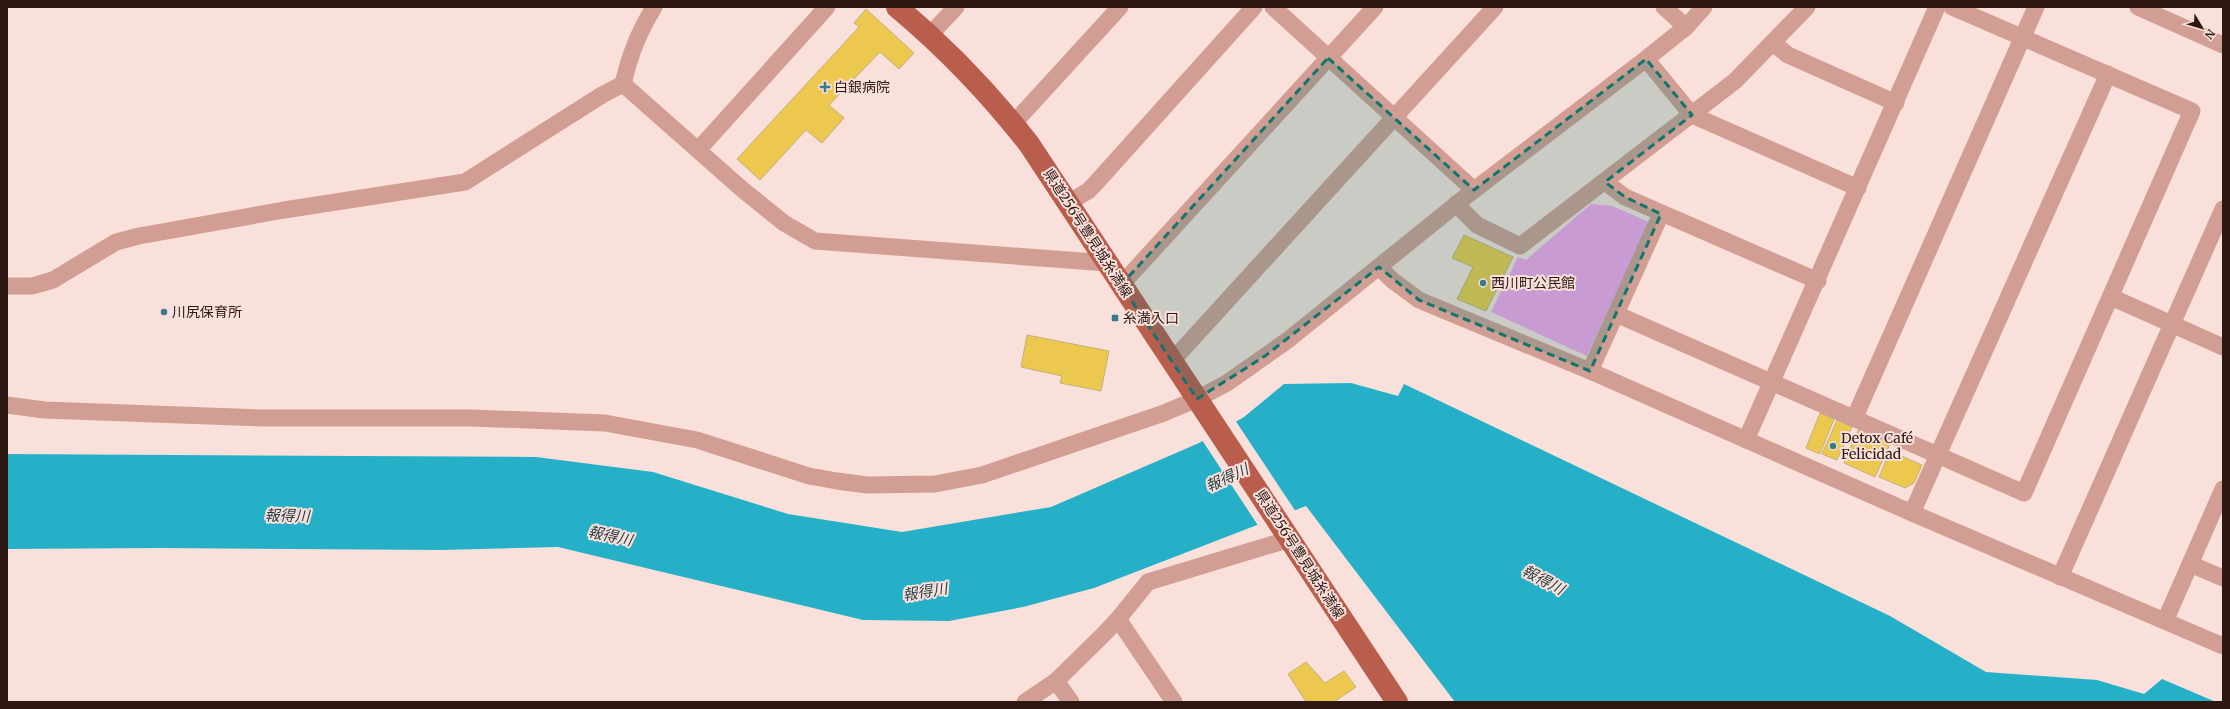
<svg xmlns="http://www.w3.org/2000/svg" width="2230" height="709" viewBox="0 0 2230 709" font-family="Merriweather,'Noto Sans JP',serif">
<style>
.green{fill:#f7a4ec}
.water{fill:#25b0c7}
.pier{fill:#f9e0db}
.building{fill:#edc84e;stroke:#c2b17d}
.lines{fill:none;stroke-linecap:round;stroke-linejoin:round}
.minor{stroke:#d29e93;stroke-width:17}
.major{stroke:#b95d4d;stroke-width:22}
.marked{fill:#0f766e;fill-opacity:0.2;stroke:#0f766e;stroke-width:3;stroke-dasharray:8 5;stroke-linejoin:round}
.poi-dot{fill:#357b88;stroke:#f9e0db;stroke-width:1.5}
.labels{text-anchor:middle;stroke-width:4;stroke-linejoin:round;paint-order:stroke}
.poi-label{font-size:14px;fill:#2c1712;stroke:#f9e0db;text-anchor:start}
.street-label{font-size:14px;fill:#2c1712;stroke:#f9e0db}
.water-label{font-size:15px;font-style:italic;fill:#1f3b40;stroke:#f9e0db}
</style>
<rect width="100%" height="100%" fill="#f9e0db"/>
<path class="green" d="M1591,204L1612,206L1649,222L1587,356L1491,312L1518,257L1526,260Z"/>
<path class="water" d="M1351,383L1398,396L1404,384L1890,616L1986,672L2097,680L2144,694L2162,679L2216,702H1455L1306,506L1094,588L1023,607L949,621L863,620L558,547L441,550L161,548L7,549V454L536,457L653,472L788,514L902,532L1051,507L1199,443L1244,417L1284,384Z"/>
<path class="pier" d="M1235,420L1296,512L1259,527L1202,440Z"/>
<g class="building">
<path d="M866,9L914,53L899,69L880,52L829,105L844,118L822,143L806,130L760,180L737,159L859,27L854,23Z"/>
<path d="M1464,235L1513,257L1486,311L1457,299L1473,267L1452,258Z"/>
<path d="M1027,335L1109,351L1101,391L1060,383L1062,376L1021,367Z"/>
<path d="M1820,413L1834,419L1820,454L1806,448Z"/>
<path d="M1837,420L1852,427L1837,460L1822,454Z"/>
<path d="M1858,430L1890,444L1875,477L1844,463Z"/>
<path d="M1890,451L1922,465L1914,483L1905,488L1879,477Z"/>
<path d="M1306,662L1325,683L1344,671L1356,687L1334,702H1306L1288,674Z"/>
</g>
<g class="lines">
<g class="minor">
<path d="M1273,7L1474,190"/>
<path d="M1664,7L1686,27"/>
<path d="M2138,7L2223,45"/>
<path d="M930,35L956,7"/>
<path d="M1773,43L1788,55L1896,103"/>
<path d="M1646,59L1692,115L1858,188"/>
<path d="M623,84L743,190L784,223L815,241L1107,263"/>
<path d="M623,84C630,54 638,34 654,7"/>
<path d="M1013,124L1120,7"/>
<path d="M698,150L827,7"/>
<path d="M1605,182L1625,197L1818,281"/>
<path d="M1068,203L1088,191L1095,184L1254,7"/>
<path d="M1456,204L1477,225L1520,246L1735,81L1807,7"/>
<path d="M1379,267L1392,280L1419,300L1590,371L1912,513L2223,646"/>
<path d="M1121,285L1375,7"/>
<path d="M7,286H32L53,280L116,242L139,236L284,210L465,182L602,95L623,84"/>
<path d="M2111,297L2223,347"/>
<path d="M1616,314L2024,493L2192,111L1952,7"/>
<path d="M1172,361L1495,7"/>
<path d="M1590,371L1661,214"/>
<path d="M7,405L44,410L262,418H472L605,423L697,440L809,476L837,481L867,485L935,484L982,475L1164,413L1197,399L1227,383L1288,340L1474,190L1646,59L1686,27L1704,7"/>
<path d="M1854,419L2036,7"/>
<path d="M1746,440L1937,7"/>
<path d="M1912,513L2108,74"/>
<path d="M2190,564L2223,578"/>
<path d="M2060,577L2223,209"/>
<path d="M1118,619L1174,702"/>
<path d="M2165,621L2223,489"/>
<path d="M1056,681L1071,702"/>
<path d="M1025,702L1056,681L1103,635L1118,619L1148,582L1290,539"/>
</g>
<path class="major" d="M897,7C946,48 990,94 1029,144L1397,702"/>
</g>
<path class="marked" d="M1328,58L1474,190L1646,59L1692,115L1605,182L1625,197L1661,214L1590,371L1419,300L1379,267L1265,356L1197,399L1121,285Z"/>
<g class="poi-dot">
<path d="M823 81h4v4h4v4h-4v4h-4v-4h-4v-4h4z"/>
<circle cx="1483" cy="283" r="4"/>
<circle cx="164" cy="312" r="4"/>
<rect x="1111" y="314" width="8" height="8" rx="2"/>
<circle cx="1833" cy="446" r="4"/>
</g>
<g class="labels">
<g class="poi-label">
<text x="834" y="92">白銀病院</text>
<text x="1491" y="288">西川町公民館</text>
<text x="172" y="317">川尻保育所</text>
<text x="1123" y="323">糸満入口</text>
<text x="1841" y="443">Detox Café<tspan x="1841" dy="16">Felicidad</tspan></text>
</g>
<g class="street-label">
<text transform="translate(1088 233) rotate(57)" y="5">県道256号豊見城糸満線</text>
<text transform="translate(1300 554) rotate(57)" y="5">県道256号豊見城糸満線</text>
</g>
<g class="water-label">
<text transform="translate(1227 478) rotate(-25)" y="5">報得川</text>
<text transform="translate(287 516) rotate(1)" y="5">報得川</text>
<text transform="translate(610 536) rotate(12)" y="5">報得川</text>
<text transform="translate(1543 580) rotate(28)" y="5">報得川</text>
<text transform="translate(925 592) rotate(-9)" y="5">報得川</text>
</g>
</g>
<rect width="2230" height="709" fill="none" stroke="#2c1712" stroke-width="16"/>
<g transform="translate(2202 28) rotate(128)" stroke="#f9e0db" stroke-width="3" paint-order="stroke">
<path d="M0-3L7 15L0 10L-7 15Z" fill="#2c1712"/>
<text y="-6" font-size="11" font-weight="bold" text-anchor="middle" fill="#2c1712">N</text>
</g>
</svg>
